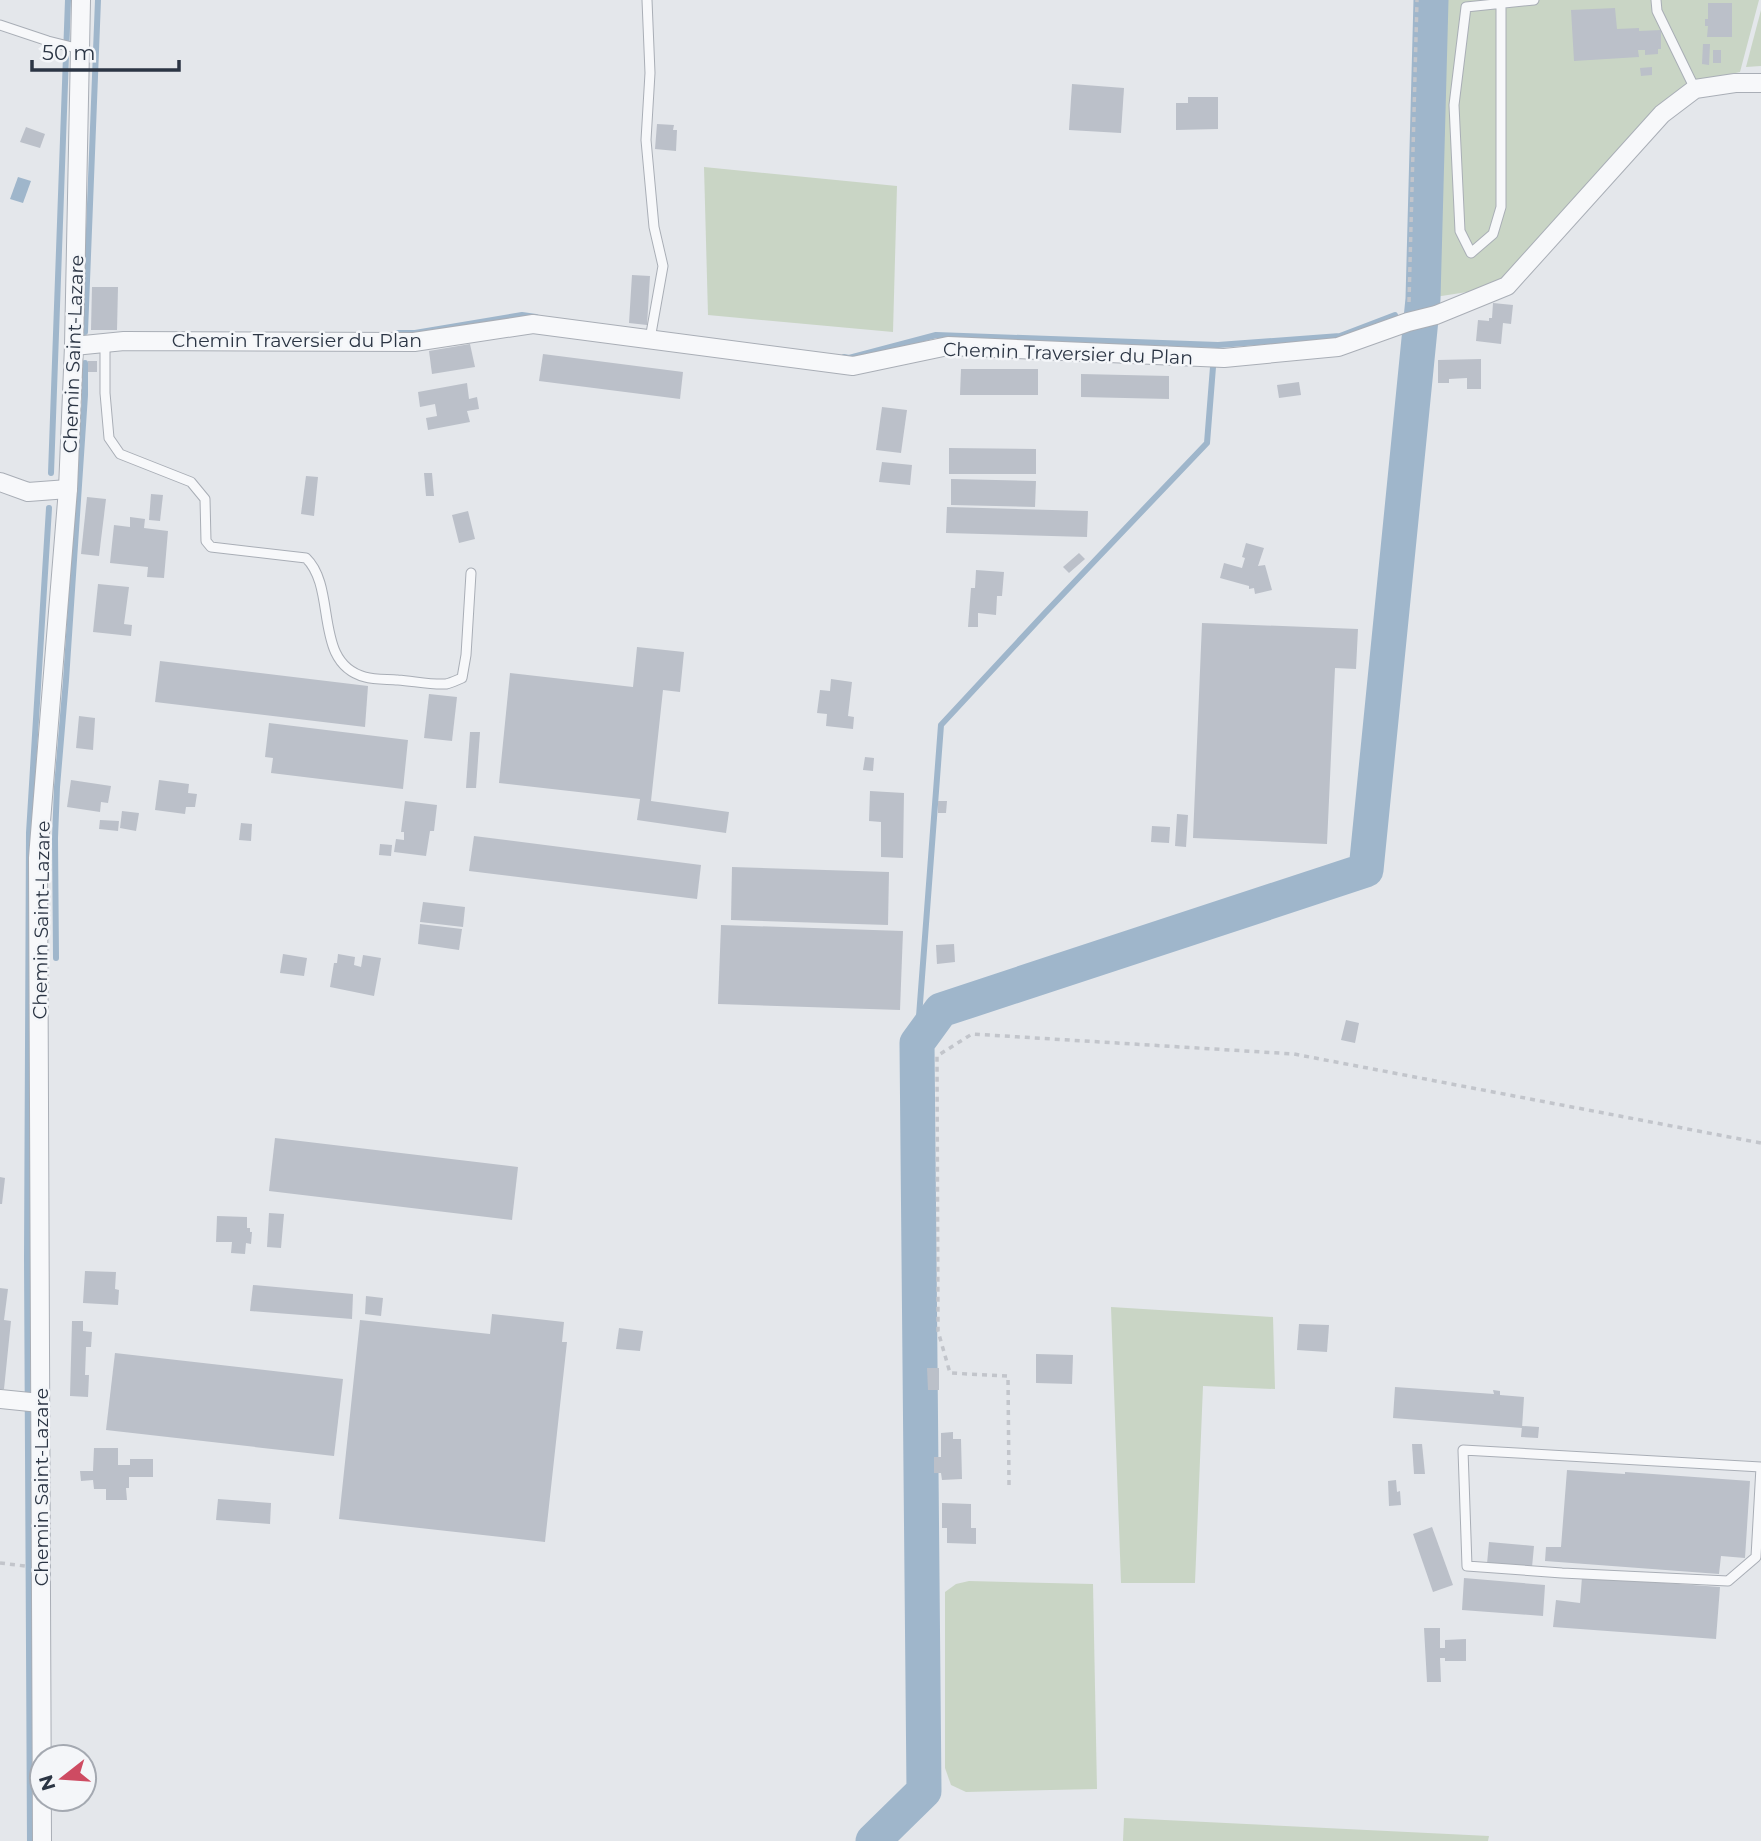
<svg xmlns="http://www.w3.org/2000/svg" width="1761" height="1841" viewBox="0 0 1761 1841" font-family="Montserrat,sans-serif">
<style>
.green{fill:#c9d5c5}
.water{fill:#9fb6cb}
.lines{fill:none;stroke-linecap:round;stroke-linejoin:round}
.stream{stroke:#9fb6cb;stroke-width:6}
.river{stroke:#9fb6cb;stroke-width:35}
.building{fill:#bbc0c9}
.service-casing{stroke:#a9aeb6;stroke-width:11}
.minor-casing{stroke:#a9aeb6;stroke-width:20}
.path{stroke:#c2c5cb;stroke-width:3.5;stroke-dasharray:5 5;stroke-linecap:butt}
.service{stroke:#f7f8fa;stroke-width:9}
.minor{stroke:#f7f8fa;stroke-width:18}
.labels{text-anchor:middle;stroke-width:5;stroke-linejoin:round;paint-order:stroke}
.street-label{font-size:19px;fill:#2b3544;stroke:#f4f6f9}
</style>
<rect width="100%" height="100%" fill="#e4e7eb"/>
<g class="green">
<path d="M1444,0H1759L1740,72L1691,83L1507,276L1480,290L1435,297Z"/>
<path d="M1761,10V66L1746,67Z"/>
<path d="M704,167L897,186L893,332L708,315Z"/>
<path d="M1111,1307L1273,1317L1275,1389L1203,1386L1195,1583H1121Z"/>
<path d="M969,1581L1093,1584L1097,1789L966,1792L951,1785L945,1768V1592L956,1584Z"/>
<path d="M1124,1818L1489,1836L1488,1841H1123Z"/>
</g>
<path class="water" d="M18,177L31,181L23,203L10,199Z"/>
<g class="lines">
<g class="stream">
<path d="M85,332L98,0"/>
<path d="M398,333H415L522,315L536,317"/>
<path d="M844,357L849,358L936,335L1218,345L1340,336L1395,315"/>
<path d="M51,473L68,0"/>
<path d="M56,958L55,838L57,787L66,680L85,395V363"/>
<path d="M917,1043L941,725L1045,613L1207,443L1213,367"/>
<path d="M30,1841L27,1258L29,833L49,508"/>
</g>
<path class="river" d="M873,1841L924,1791L917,1043L941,1010L1366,870L1423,299L1431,0"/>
</g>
<g class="building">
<path d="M1708,3H1732V37H1707L1708,26H1705V19H1708Z"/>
<path d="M1615,8L1617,29L1639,28V31L1661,30V49H1658V54L1645,55V50H1638L1639,57L1574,61L1571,10Z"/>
<path d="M1703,44H1710L1709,65L1702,64Z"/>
<rect x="1713" y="50" width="8" height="13"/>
<path d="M1652,67V75L1641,76L1640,68Z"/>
<path d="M1072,84L1124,88L1121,133L1069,130Z"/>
<path d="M1188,97H1218V129L1176,130V103H1188Z"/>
<path d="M657,124L674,125L673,130H677L676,151L655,149Z"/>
<path d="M26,127L45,134L40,148L20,142Z"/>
<path d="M632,275L650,276L647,325L629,323Z"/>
<path d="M92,287H118L117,330H91Z"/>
<path d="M1493,303L1513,305L1511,324L1503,323L1501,344L1476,341L1478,320L1489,321V318H1492Z"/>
<path d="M470,344L475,367L432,374L429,351Z"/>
<path d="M543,354L683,372L680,399L539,381Z"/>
<path d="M1481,359V389H1467V378L1449,379V383H1438V360Z"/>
<rect x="88" y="361" width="9" height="11"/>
<path d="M961,369H1038V395H960Z"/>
<path d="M1081,374L1169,376V399L1081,397Z"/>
<path d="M1299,382L1301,395L1279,398L1277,385Z"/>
<path d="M467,383L469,399L477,397L479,409L467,411L470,422L428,430L426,418L437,416L435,404L420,407L418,392Z"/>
<path d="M882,407L907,410L901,453L876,450Z"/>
<path d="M949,448L1036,449V474H949Z"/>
<path d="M882,462L912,465L910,485L879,482Z"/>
<path d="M424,473H432L434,496H426Z"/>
<path d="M306,476L318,477L314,516L301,514Z"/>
<path d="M951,479L1036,481L1035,507L951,505Z"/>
<path d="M151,494L163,495L160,521L149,520Z"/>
<path d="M87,497L106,499L99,556L81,554Z"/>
<path d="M947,507L1088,511L1087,537L946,533Z"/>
<path d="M468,511L475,539L459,543L452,515Z"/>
<path d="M130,517L145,519L144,528L168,531L164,578L147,577L148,567L110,563L114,525L130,527Z"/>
<path d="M1246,543L1264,548L1258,566L1265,565L1272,590L1255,594L1254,588L1249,589V586L1220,578L1224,563L1242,568L1245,558L1242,557Z"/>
<path d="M1079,553L1085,559L1069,573L1063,567Z"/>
<path d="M976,570L1004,572L1002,596H997L996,615L978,613V627H968L971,588H975Z"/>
<path d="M98,584L129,587L124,624L132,625L131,636L93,632Z"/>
<path d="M1202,623L1358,629L1356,669L1335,668L1327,844L1193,838Z"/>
<path d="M637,647L684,652L680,692L663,690L651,801L729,812L726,833L637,820L640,799L499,783L510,673L633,687Z"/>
<path d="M160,661L368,686L365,727L155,702Z"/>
<path d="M831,679L852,682L848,716L854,717L853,729L826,726L827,714L817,713L820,690L830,691Z"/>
<path d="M429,694L457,697L452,741L424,738Z"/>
<path d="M79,716L95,718L93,750L76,748Z"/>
<path d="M269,723L408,740L403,789L271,773L273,758L265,757Z"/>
<path d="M470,732H480L476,788H466Z"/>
<path d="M865,757L874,758L873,771L863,770Z"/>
<path d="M71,780L111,786L108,803L101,802L100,812L67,807Z"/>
<path d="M159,780L189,784L188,793L197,794L195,807H186L185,814L155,810Z"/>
<path d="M870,791L904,793L903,858L881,857V822L869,821Z"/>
<path d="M405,801L437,805L434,831H430L426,856L394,852L396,839L404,840V832H401Z"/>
<path d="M938,801H947L946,813H938Z"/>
<path d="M122,811L139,813L136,831L120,828Z"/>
<path d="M1177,814L1188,815L1186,847L1175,846Z"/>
<path d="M100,820L119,821L118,831L99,829Z"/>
<path d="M241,823L252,824L251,841L239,840Z"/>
<path d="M1152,826L1170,827L1169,843L1151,842Z"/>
<path d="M474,836L701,865L697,899L469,871Z"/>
<path d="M380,844L392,845L391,856L379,855Z"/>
<path d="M732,867L889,872L888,925L731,920Z"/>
<path d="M423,902L465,907L463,927L420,922Z"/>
<path d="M420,924L462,929L459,950L418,944Z"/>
<path d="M721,925L903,931L900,1010L718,1004Z"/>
<path d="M954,944L955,962L937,964L936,945Z"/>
<path d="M283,954L307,958L304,976L280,973Z"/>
<path d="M338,954L355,957L354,965L361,967L363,955L381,958L374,996L330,987L334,963H337Z"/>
<path d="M1346,1020L1359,1023L1355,1043L1341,1040Z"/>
<path d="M275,1138L518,1167L512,1220L269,1191Z"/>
<path d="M0,1177L5,1178L2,1204H0Z"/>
<path d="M269,1213L284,1214L281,1248L267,1247Z"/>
<path d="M217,1216L247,1217V1228H250V1232H252L251,1244L246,1243L245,1254L231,1253L232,1242H216Z"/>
<path d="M85,1271L116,1272L115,1289L119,1290L118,1305L83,1303Z"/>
<path d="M253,1285L353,1294L352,1319L250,1311Z"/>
<path d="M0,1288L8,1289L4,1320L11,1321L4,1389H0Z"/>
<path d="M366,1296L383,1298L381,1316L365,1314Z"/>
<path d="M492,1314L564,1322L562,1342H567L545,1542L339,1519L360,1320L490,1334Z"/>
<path d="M72,1321H83V1331L92,1332L91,1347H86L85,1375H89L88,1397L70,1396Z"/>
<path d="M1299,1324L1329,1325L1327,1352L1297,1350Z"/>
<path d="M619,1328L643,1331L640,1351L616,1349Z"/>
<path d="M115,1353L343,1379L334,1456L106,1430Z"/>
<path d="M1036,1354L1073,1355L1072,1384L1036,1383Z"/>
<path d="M927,1368H939V1390H928Z"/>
<path d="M1395,1387L1494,1394L1493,1390L1500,1391V1395L1524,1397L1522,1428L1393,1418Z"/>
<path d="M1522,1426L1539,1427L1538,1438L1521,1437Z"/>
<path d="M953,1432V1439H961L962,1479L942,1480L941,1473H934V1457H941V1433Z"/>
<path d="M1412,1444H1422L1425,1474H1414Z"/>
<path d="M94,1448H118V1465H130V1459H153V1477H129V1488H126L127,1500H106V1489H94L93,1480L81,1481L80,1471H93Z"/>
<path d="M1567,1470L1625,1474V1472L1750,1481L1745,1558L1721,1556L1719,1574L1545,1561L1546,1547H1561Z"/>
<path d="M1396,1480L1397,1492L1400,1491L1401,1505L1389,1506L1388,1481Z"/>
<path d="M218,1499L271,1503L270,1524L216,1520Z"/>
<path d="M942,1503L971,1504V1528H976V1544L947,1543V1528H942Z"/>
<path d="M1432,1527L1453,1585L1433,1592L1413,1534Z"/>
<path d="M1489,1542L1534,1546L1532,1567L1487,1564Z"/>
<path d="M1582,1577L1720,1587L1716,1639L1553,1627L1556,1600L1580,1603Z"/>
<path d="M1464,1578L1545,1585L1543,1616L1462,1610Z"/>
<path d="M1424,1628H1440V1648H1445V1640L1466,1639V1661H1445V1658H1440L1441,1682H1427Z"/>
</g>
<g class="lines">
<g class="service-casing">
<g id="service">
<path d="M647,0L650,73L646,140L654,227L663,266L650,339"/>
<path d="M1501,0V207L1493,234L1471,253L1460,231L1454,105L1466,7L1534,0"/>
<path d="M1656,0L1657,11L1695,89"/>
<path d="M0,25L48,41L80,49"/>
<path d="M105,343V393L109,438L120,454L191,482L205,499L206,541L211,547L306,558C338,589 312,663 365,677C375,680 388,679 398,680C413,681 431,685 446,684C451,683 457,680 462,678L466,655L471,573"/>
<path d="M1463,1450L1761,1467L1756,1557L1728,1581L1562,1573L1467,1566Z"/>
</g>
</g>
<g class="minor-casing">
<g id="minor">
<path d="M74,346L124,341L414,342L533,324L853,366L948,346L1224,358L1338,347L1408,322L1436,315L1507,286L1662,114L1695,89L1735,83H1761"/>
<path d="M0,482L28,492L68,489"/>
<path d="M0,1399L40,1403"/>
<path d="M42,1841L38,858L68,489L74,346L81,0"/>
</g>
</g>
<g class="path">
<path d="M1409,302L1417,0"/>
<path d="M1009,1485L1008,1376L950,1373L938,1331L937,1056L972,1034L1294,1054L1761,1143"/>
<path d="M0,1563L25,1566"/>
</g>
<use href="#service" class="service"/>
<use href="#minor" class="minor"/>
</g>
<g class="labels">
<g class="street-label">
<text x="297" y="347">Chemin Traversier du Plan</text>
<text transform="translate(1068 353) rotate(2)" y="7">Chemin Traversier du Plan</text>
<text transform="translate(73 354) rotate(-88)" y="7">Chemin Saint-Lazare</text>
<text transform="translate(41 920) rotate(-89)" y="7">Chemin Saint-Lazare</text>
<text transform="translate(41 1487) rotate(-90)" y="7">Chemin Saint-Lazare</text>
</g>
</g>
<g transform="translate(63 1778) rotate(253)"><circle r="33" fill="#f4f6f9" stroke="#a4a9b1" stroke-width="2"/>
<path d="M0-5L12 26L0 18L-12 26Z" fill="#ce4b62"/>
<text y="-10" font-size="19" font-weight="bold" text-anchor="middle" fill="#2b3544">N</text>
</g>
<path d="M32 60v10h147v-10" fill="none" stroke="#2b3544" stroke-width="3.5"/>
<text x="42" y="60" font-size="21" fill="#2b3544" stroke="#f4f6f9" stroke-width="5" paint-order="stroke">50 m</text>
</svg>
